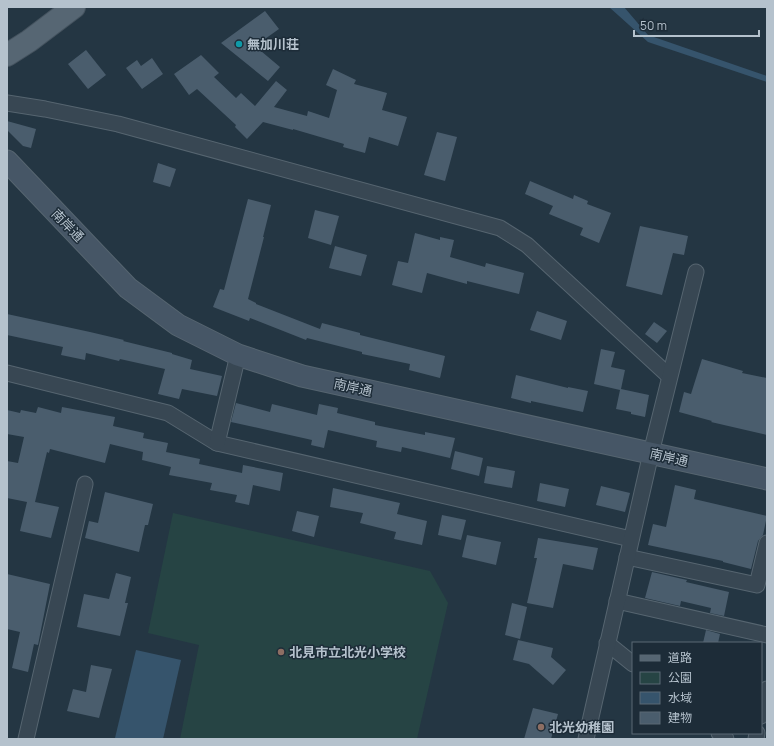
<svg xmlns="http://www.w3.org/2000/svg" width="774" height="746" viewBox="0 0 774 746" font-family="Manrope,'Noto Sans JP',sans-serif">
<style>
.green{fill:#264444}
.water{fill:#36546c}
.building{fill:#4a5d6d}
.lines{fill:none;stroke-linecap:round;stroke-linejoin:round}
.minor-casing{stroke:#566570;stroke-width:17}
.secondary-casing{stroke:#566570;stroke-width:23}
.primary-casing{stroke:#45535f;stroke-width:24}
.minor{stroke:#384753;stroke-width:15}
.secondary{stroke:#465666;stroke-width:21}
.primary{stroke:#566673;stroke-width:22}
.culture-dot{fill:#0f9aa8;stroke:#1d2c38;stroke-width:1.5}
.education-dot{fill:#8d6e63;stroke:#1d2c38;stroke-width:1.5}
.labels{text-anchor:middle;stroke-width:3;stroke-linejoin:round;paint-order:stroke}
.poi-label{font-size:13px;font-weight:bold;fill:#b5c2cd;stroke:#1d2c38;text-anchor:start}
.street-label{font-size:13px;fill:#b5c2cd;stroke:#1d2c38}
</style>
<rect width="100%" height="100%" fill="#243643"/>
<path class="green" d="M173,513L430,571L448,603L417,739H180L199,645L148,633Z"/>
<g class="water">
<path d="M609,7H624L648,35L767,76V82L648,42Z"/>
<path d="M136,650L181,660L163,739H120L115,738Z"/>
</g>
<g class="building">
<path d="M265,11L279,29L255,46L280,67L268,81L221,43Z"/>
<path d="M86,50L106,75L88,89L68,64Z"/>
<path d="M201,55L219,73L214,77L236,98L241,93L255,106L276,81L287,90L274,107L307,116L308,111L329,118L337,90L326,85L333,69L356,80L354,84L387,93L382,110L407,117L398,146L369,137L365,153L343,147L344,144L293,129V130L263,122L247,139L235,127L236,125L197,89L189,95L174,74Z"/>
<path d="M152,58L163,74L142,89L126,68L137,60L141,66Z"/>
<path d="M7,121L36,129L31,148L23,146L7,130Z"/>
<path d="M437,132L457,137L445,181L424,175Z"/>
<path d="M158,163L176,169L170,187L153,182Z"/>
<path d="M530,181L573,199L574,195L588,201L587,204L611,213L599,243L580,235L583,228L549,214L553,206L525,194Z"/>
<path d="M248,199L271,205L263,237H264L248,299L256,303V304L320,329L322,323L360,333V335L445,356L440,378L409,370L410,364L362,354V352L307,338L306,340L250,318L249,321L213,307L220,289L224,290Z"/>
<path d="M315,210L339,216L331,245L308,238Z"/>
<path d="M640,226L688,236L684,255L673,253L662,295L626,286Z"/>
<path d="M415,233L440,240V237L454,240L450,257L485,267L486,263L524,273L519,294L467,281V284L427,273L422,293L392,285L398,261L408,263Z"/>
<path d="M335,246L367,255L361,276L329,268Z"/>
<path d="M537,311L567,321L561,340L530,330Z"/>
<path d="M7,314L90,332L124,340L123,341L172,353V354L192,360L190,369L222,376L217,396L182,389L179,399L158,394L165,369L120,359L119,361L86,353L85,360L61,355L63,347L7,335Z"/>
<path d="M654,322L667,331L657,343L645,334Z"/>
<path d="M601,349L615,352L611,367L625,370L621,389L649,395L645,417L631,414V412L616,409L620,390L594,384Z"/>
<path d="M702,359L743,371L742,373L767,378V435L711,422L712,421L679,412L684,392L691,394Z"/>
<path d="M516,375L568,388V387L588,391L583,412L531,401V403L511,398Z"/>
<path d="M236,403L270,412L272,404L317,415L319,404L338,408L337,413L375,422V425L425,435V432L455,438L450,458L402,447L401,452L376,447L377,441L328,430L324,448L311,445L312,440L231,422Z"/>
<path d="M38,407L61,413L62,407L115,417L113,426L144,433L143,438L168,443L166,452L200,459L199,464L242,473L243,465L283,473L280,491L253,485L249,505L235,502L237,495L210,490L212,483L169,475L171,467L142,460L143,452L110,444L105,463L50,449L49,453L47,452L35,502L59,507L51,538L20,531L27,502L7,498V461L18,463L24,437L7,434V410L20,413L21,410L36,413Z"/>
<path d="M455,451L483,458L479,476L451,469Z"/>
<path d="M487,466L515,471L512,488L484,483Z"/>
<path d="M540,483L569,489L565,507L537,501Z"/>
<path d="M675,485L696,490L694,499L767,516L763,535L758,541L751,569L723,562V561L648,545L653,524L666,527Z"/>
<path d="M601,486L630,493L625,512L596,505Z"/>
<path d="M333,488L400,503L397,514L427,521L422,545L394,539L396,532L360,523L363,513L330,507Z"/>
<path d="M105,492L153,504L148,525H145L139,552L85,538L89,521L98,523Z"/>
<path d="M297,511L319,516L314,537L292,531Z"/>
<path d="M442,515L466,520L461,540L438,535Z"/>
<path d="M467,535L501,542L496,565L462,557Z"/>
<path d="M538,538L598,548L593,570L563,564L553,608L527,603L537,558H534Z"/>
<path d="M652,572L687,580L686,582L729,592L724,616L710,613L711,608L681,601L680,606L645,598Z"/>
<path d="M116,573L131,577L125,603H128L120,636L77,627L84,594L109,599Z"/>
<path d="M7,574L50,584L38,645L34,644L28,672L12,668L20,632L7,629Z"/>
<path d="M512,603L527,607L520,639L505,635Z"/>
<path d="M706,630L720,634L718,643H703Z"/>
<path d="M518,640L553,648L551,657L566,670L553,685L529,664L513,660Z"/>
<path d="M91,665L112,669L99,718L67,711L73,689L86,692Z"/>
<path d="M533,708L558,714L551,739H524Z"/>
</g>
<g class="lines">
<g class="minor-casing">
<g id="minor">
<path d="M7,103L45,109L118,124L500,228L527,245L669,376"/>
<path d="M7,373L168,413L217,443L631,539"/>
<path d="M217,443L238,355"/>
<path d="M627,557L757,585L767,543"/>
<path d="M617,601L767,635"/>
<path d="M607,643L633,664"/>
<path d="M761,716L767,689"/>
<path d="M719,733L726,739"/>
<path d="M26,739L85,484"/>
<path d="M586,739L651,453L696,272"/>
<path d="M756,739L757,733"/>
</g>
</g>
<g class="secondary-casing">
<path id="secondary" d="M7,161L128,288L178,325L238,355L302,376L767,479"/>
</g>
<g class="primary-casing">
<path id="primary" d="M7,55L29,41L74,7"/>
</g>
<use href="#minor" class="minor"/>
<use href="#secondary" class="secondary"/>
<use href="#primary" class="primary"/>
</g>
<circle class="culture-dot" cx="239" cy="44" r="4"/>
<g class="education-dot">
<circle cx="281" cy="652" r="4"/>
<circle cx="541" cy="727" r="4"/>
</g>
<g class="labels">
<g class="poi-label">
<text x="247" y="49">無加川荘</text>
<text x="289" y="657">北見市立北光小学校</text>
<text x="549" y="732">北光幼稚園</text>
</g>
<g class="street-label">
<text transform="translate(68 225) rotate(46)" y="5">南岸通</text>
<text transform="translate(353 387) rotate(12)" y="5">南岸通</text>
<text transform="translate(669 457) rotate(13)" y="5">南岸通</text>
</g>
</g>
<rect width="774" height="746" fill="none" stroke="#b5c2cd" stroke-width="16"/>
<rect x="632" y="642" width="130" height="92" fill="#1d2c38" stroke="#5a6874"/>
<rect x="640" y="655" width="20" height="6" fill="#566673" stroke="#5a6874"/>
<text x="668" y="662" font-size="12" fill="#b5c2cd">道路</text>
<rect x="640" y="672" width="20" height="12" fill="#264444" stroke="#5a6874"/>
<text x="668" y="682" font-size="12" fill="#b5c2cd">公園</text>
<rect x="640" y="692" width="20" height="12" fill="#36546c" stroke="#5a6874"/>
<text x="668" y="702" font-size="12" fill="#b5c2cd">水域</text>
<rect x="640" y="712" width="20" height="12" fill="#4a5d6d" stroke="#5a6874"/>
<text x="668" y="722" font-size="12" fill="#b5c2cd">建物</text>
<path d="M634 30v6h125v-6" fill="none" stroke="#b5c2cd" stroke-width="2"/>
<text x="640" y="30" font-size="12" fill="#b5c2cd" stroke="#1d2c38" stroke-width="3" paint-order="stroke">50 m</text>
</svg>
